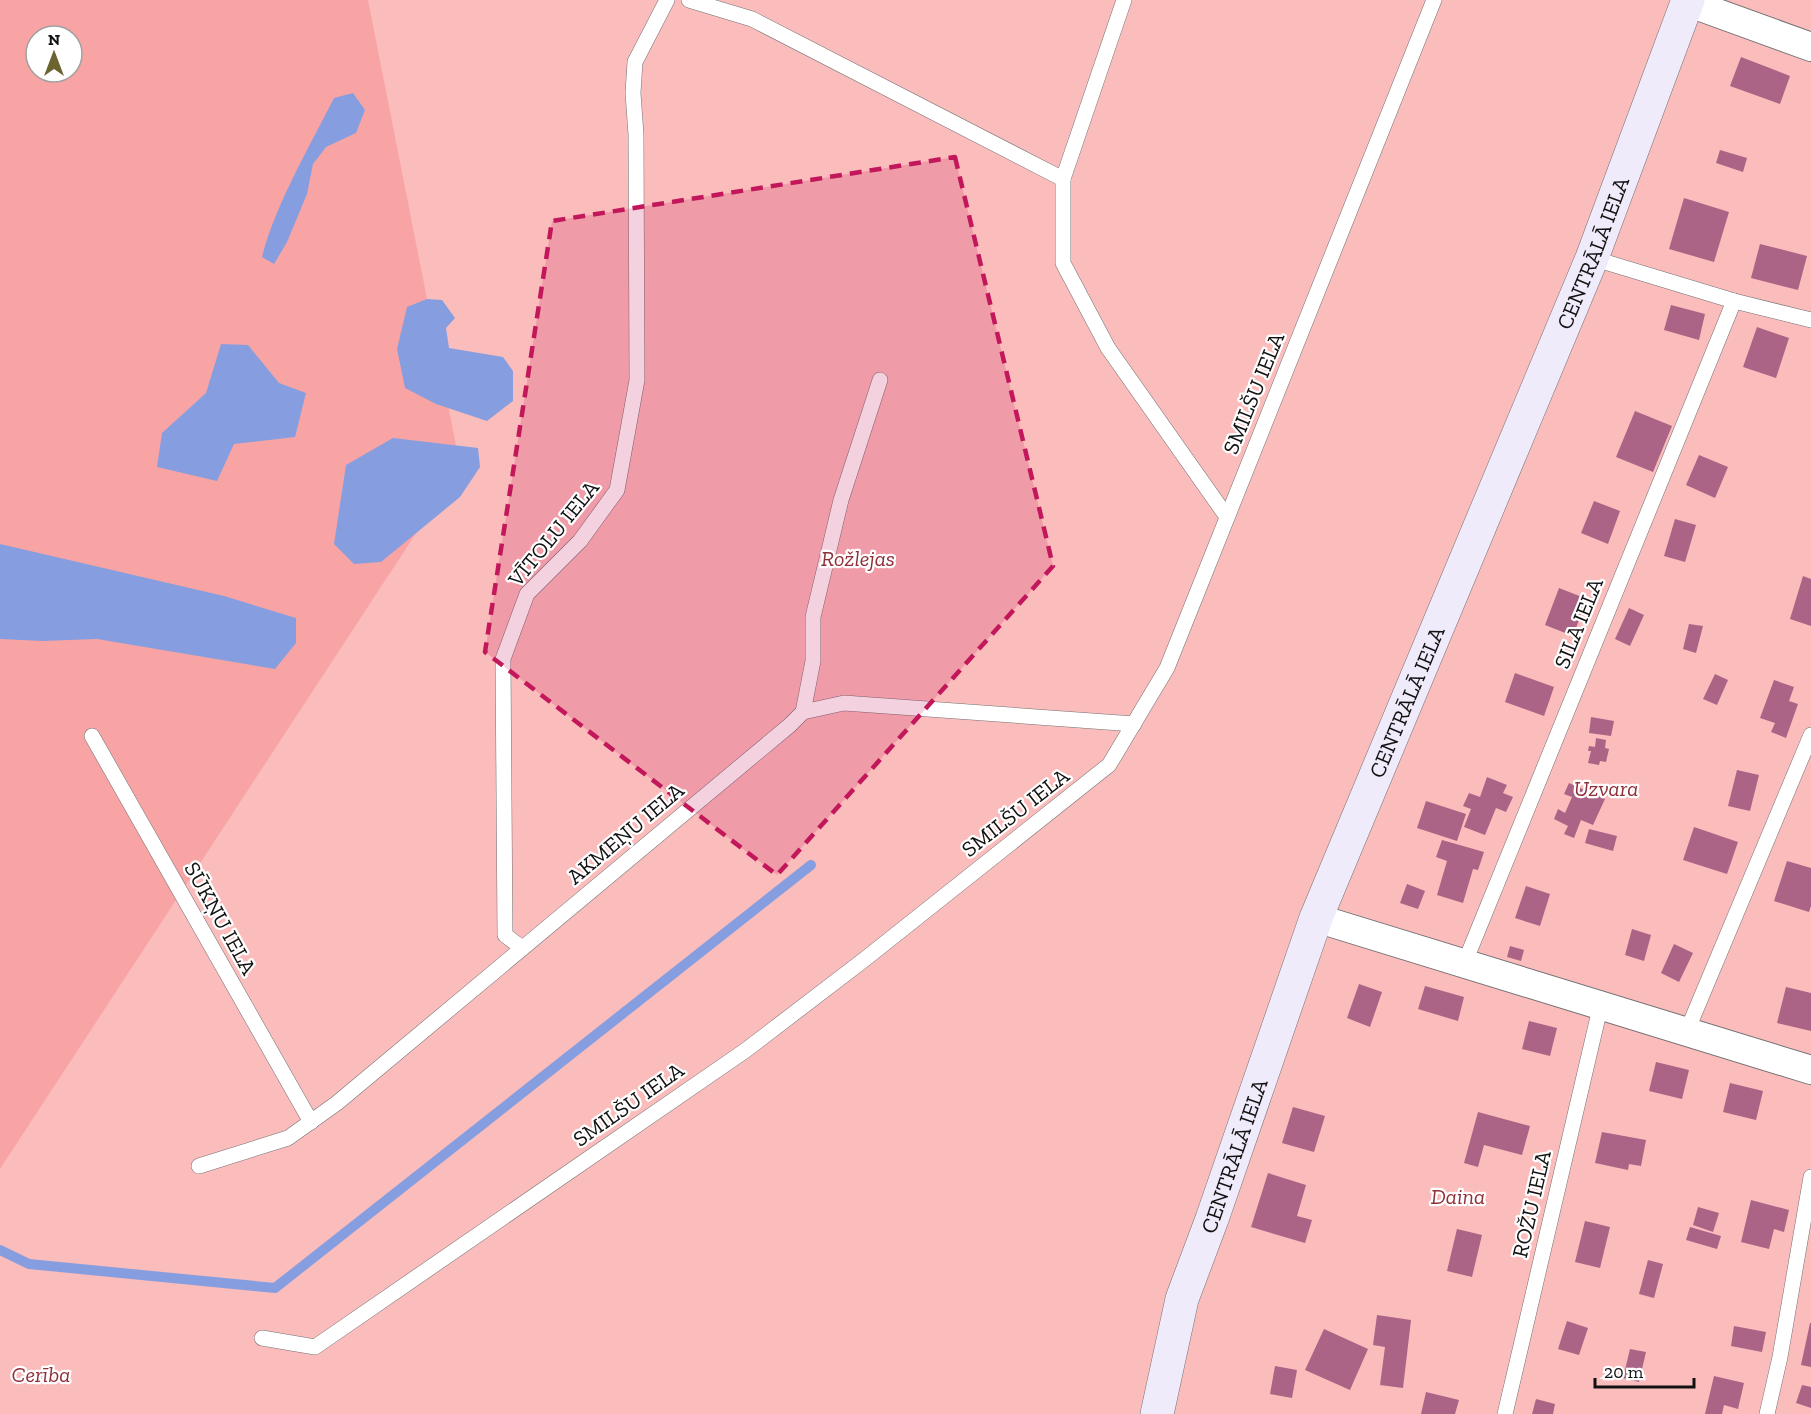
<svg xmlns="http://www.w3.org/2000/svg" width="1811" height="1414" viewBox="0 0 1811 1414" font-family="'Zilla Slab',serif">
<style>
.green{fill:#fbbcbc}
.forest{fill:#f8a4a5;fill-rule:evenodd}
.water{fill:#869edf}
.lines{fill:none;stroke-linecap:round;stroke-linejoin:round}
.stream{stroke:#869edf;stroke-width:10}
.building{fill:#ab6485}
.lane-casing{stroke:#737073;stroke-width:16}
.street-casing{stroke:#737073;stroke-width:30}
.secondary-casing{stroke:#737073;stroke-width:34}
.lane{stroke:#fff;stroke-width:15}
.street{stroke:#fff;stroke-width:28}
.secondary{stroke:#efebfa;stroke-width:33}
.marked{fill:#c2185b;fill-opacity:0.2;stroke:#c2185b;stroke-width:4.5;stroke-dasharray:12 8;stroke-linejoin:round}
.labels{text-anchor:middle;stroke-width:4.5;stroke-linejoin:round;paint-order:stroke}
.street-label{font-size:22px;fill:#131213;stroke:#fff}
.park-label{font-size:22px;font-style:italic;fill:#8f2f38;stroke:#fff}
</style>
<rect width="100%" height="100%" fill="#fbf7fb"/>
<path class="green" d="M279,0H1811V1414H0V669Z"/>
<path class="forest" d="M0,0H368L460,466L0,1169ZM36,36H72V72H36Z"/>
<g class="water">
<path d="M353,93L365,110L356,133L326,147L313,164L307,194L287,242L274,264L262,257C275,205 310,146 334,98Z"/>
<path d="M427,299L442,300L455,318L446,328L449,348L503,357L513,371V401L487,421L436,404L405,388L397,349L407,307Z"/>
<path d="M221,344L248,345L279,383L306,393L295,437L234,444L217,481L157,467L162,433L206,393Z"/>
<path d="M393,438L478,448L480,467L460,497L381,562L354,564L334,544L346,465Z"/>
<path d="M0,544L224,596L296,618V643L275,669L97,639L42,641L0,639Z"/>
</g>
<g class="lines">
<path class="stream" d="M0,1250L29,1264L275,1288L811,865"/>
</g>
<g class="building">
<path d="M1741,57L1790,76L1780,104L1730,86Z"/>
<path d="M1720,150L1747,158L1743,172L1716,163Z"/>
<path d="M1684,198L1729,212L1714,262L1669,249Z"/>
<path d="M1760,244L1807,256L1798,290L1751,278Z"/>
<path d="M1671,305L1705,314L1699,340L1664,330Z"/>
<path d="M1757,327L1789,338L1776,378L1743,367Z"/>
<path d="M1635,411L1672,426L1653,472L1616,457Z"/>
<path d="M1699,455L1728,467L1715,498L1686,485Z"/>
<path d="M1594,501L1620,511L1608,544L1581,533Z"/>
<path d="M1675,519L1696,525L1685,562L1664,556Z"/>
<path d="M1803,576L1811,579V626L1790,619Z"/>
<path d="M1559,588L1587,599L1573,636L1545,625Z"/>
<path d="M1629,608L1644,615L1630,646L1615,639Z"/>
<path d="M1689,624L1703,626L1696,653L1683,649Z"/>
<path d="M1515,673L1554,687L1544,716L1505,702Z"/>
<path d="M1715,674L1728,680L1717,705L1703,699Z"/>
<path d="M1774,680L1794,687L1789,701L1798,704L1786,738L1771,732L1775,723L1760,718Z"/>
<path d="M1591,717L1614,721L1611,736L1589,733Z"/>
<path d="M1596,738L1606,740L1605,748L1609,749L1606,762L1600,761L1599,765L1588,763L1591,751H1588L1589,746L1595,747Z"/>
<path d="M1737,770L1759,775L1750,811L1728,806Z"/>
<path d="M1487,777L1507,785L1503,793L1513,797L1506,812L1496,808L1485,835L1464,827L1471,809L1463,806L1469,793L1480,797Z"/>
<path d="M1569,783L1605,799L1593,825L1581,820L1574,838L1564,834L1568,826L1554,819L1558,809L1565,813L1572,797L1564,794Z"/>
<path d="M1426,801L1466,814L1457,841L1417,828Z"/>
<path d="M1694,827L1738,842L1727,874L1683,860Z"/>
<path d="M1589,829L1617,836L1613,851L1585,843Z"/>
<path d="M1442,840L1484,852L1478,870L1473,869L1463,903L1437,895L1447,861L1436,857Z"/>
<path d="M1787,861L1811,868V906L1809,912L1774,901Z"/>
<path d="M1407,884L1425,891L1418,909L1400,903Z"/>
<path d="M1526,886L1550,894L1540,926L1515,918Z"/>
<path d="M1632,929L1651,935L1644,961L1625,955Z"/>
<path d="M1674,944L1693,953L1679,982L1661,973Z"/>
<path d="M1510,946L1524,950L1521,961L1507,957Z"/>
<path d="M1359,984L1382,992L1370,1027L1347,1018Z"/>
<path d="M1425,986L1464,997L1458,1021L1418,1009Z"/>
<path d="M1786,987L1811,993V1031L1777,1023Z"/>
<path d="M1529,1021L1557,1028L1550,1056L1522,1049Z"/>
<path d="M1656,1062L1689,1070L1682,1099L1649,1091Z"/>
<path d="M1730,1083L1763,1091L1756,1120L1723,1112Z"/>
<path d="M1293,1107L1325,1116L1314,1152L1282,1143Z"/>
<path d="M1478,1112L1530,1126L1522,1155L1484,1145L1478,1167L1464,1163Z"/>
<path d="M1602,1132L1646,1140L1641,1166L1629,1164L1628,1170L1595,1163Z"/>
<path d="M1268,1173L1306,1185L1297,1216L1312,1220L1305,1243L1251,1227Z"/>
<path d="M1751,1200L1789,1210L1784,1232L1774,1229L1769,1249L1741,1242Z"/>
<path d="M1698,1207L1719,1213L1713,1232L1693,1225Z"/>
<path d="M1585,1221L1610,1227L1600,1268L1575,1262Z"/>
<path d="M1690,1227L1721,1236L1717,1249L1686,1240Z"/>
<path d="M1457,1229L1482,1235L1472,1277L1447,1271Z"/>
<path d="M1648,1260L1663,1264L1654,1298L1639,1294Z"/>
<path d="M1377,1315L1411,1320L1403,1388L1380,1385L1385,1347L1373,1345Z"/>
<path d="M1567,1321L1588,1328L1579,1355L1558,1349Z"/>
<path d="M1810,1323H1811V1367L1801,1365Z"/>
<path d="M1734,1326L1766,1332L1762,1352L1731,1346Z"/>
<path d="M1324,1329L1368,1349L1350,1390L1305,1370Z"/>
<path d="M1630,1349L1646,1352L1639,1382L1623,1378Z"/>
<path d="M1275,1366L1297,1370L1292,1398L1270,1394Z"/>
<path d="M1714,1376L1744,1383L1738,1409L1724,1405L1722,1414H1705Z"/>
<path d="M1802,1385L1811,1387V1408L1796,1403Z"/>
<path d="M1426,1392L1459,1400L1455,1414H1421Z"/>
<path d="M1536,1399L1555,1404L1553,1414H1532Z"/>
</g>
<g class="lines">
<g class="lane-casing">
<g id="lane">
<path d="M689,0L752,19L1063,179"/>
<path d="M1124,0L1063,179V263L1108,348L1227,517"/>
<path d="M1592,258L1734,301L1811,320"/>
<path d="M803,712L813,661V617L841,500L880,380"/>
<path d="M92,736L311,1122"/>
<path d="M522,948L505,935L503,659L527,594L580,541L617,490L637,380L636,135L633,93L635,62L667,0"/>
<path d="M1465,962L1734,301"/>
<path d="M1687,1031L1811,735"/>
<path d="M199,1166L288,1138L337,1103L790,725L803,712L844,703L1134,724"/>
<path d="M262,1338L315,1347L746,1050L865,959L1109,765L1167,668L1434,0"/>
<path d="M1505,1414L1601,1004"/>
<path d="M1767,1414L1780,1357L1811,1177"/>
</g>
</g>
<g class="street-casing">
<g id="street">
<path d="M1687,2L1811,47"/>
<path d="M1316,918L1811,1070"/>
</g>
</g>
<g class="secondary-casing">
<g id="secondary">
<path id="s1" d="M1157,1414L1182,1299L1212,1219L1316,918L1592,258L1688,0"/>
</g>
</g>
<use href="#lane" class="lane"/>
<use href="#street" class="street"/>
<use href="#secondary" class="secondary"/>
</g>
<path class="marked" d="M955,157L1053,566L777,875L485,652L552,221Z"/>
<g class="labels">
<g class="street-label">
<text dy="8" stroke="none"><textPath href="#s1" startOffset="1242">CENTRĀLĀ IELA</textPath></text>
<text transform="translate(1253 393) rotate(-68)" y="8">SMILŠU IELA</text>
<text transform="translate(553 533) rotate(-51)" y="8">VĪTOLU IELA</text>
<text transform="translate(1578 623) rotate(-68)" y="8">SILA IELA</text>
<text dy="8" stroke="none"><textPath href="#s1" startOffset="756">CENTRĀLĀ IELA</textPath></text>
<text transform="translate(1015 812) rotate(-38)" y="8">SMILŠU IELA</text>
<text transform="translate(625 833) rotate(-40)" y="8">AKMEŅU IELA</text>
<text transform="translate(221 918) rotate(61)" y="8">SŪKŅU IELA</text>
<text transform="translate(628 1104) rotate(-35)" y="8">SMILŠU IELA</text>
<text dy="8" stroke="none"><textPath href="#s1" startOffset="270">CENTRĀLĀ IELA</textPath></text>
<text transform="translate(1531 1204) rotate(-77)" y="8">ROŽU IELA</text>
</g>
<g class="park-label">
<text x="858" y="566">Rožlejas</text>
<text x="1606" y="796">Uzvara</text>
<text x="1458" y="1204">Daina</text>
<text x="41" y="1382">Cerība</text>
</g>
</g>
<g transform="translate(54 54)"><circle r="28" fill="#ffffff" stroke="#a1a0a1" stroke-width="1.5"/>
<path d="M0-4.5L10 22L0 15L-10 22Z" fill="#6b6330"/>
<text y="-9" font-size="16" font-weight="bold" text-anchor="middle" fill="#131213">N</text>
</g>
<path d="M1595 1378v9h99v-9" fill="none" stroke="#131213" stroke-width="3"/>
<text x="1604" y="1378" font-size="18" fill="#131213" stroke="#ffffff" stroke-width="4.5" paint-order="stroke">20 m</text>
</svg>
